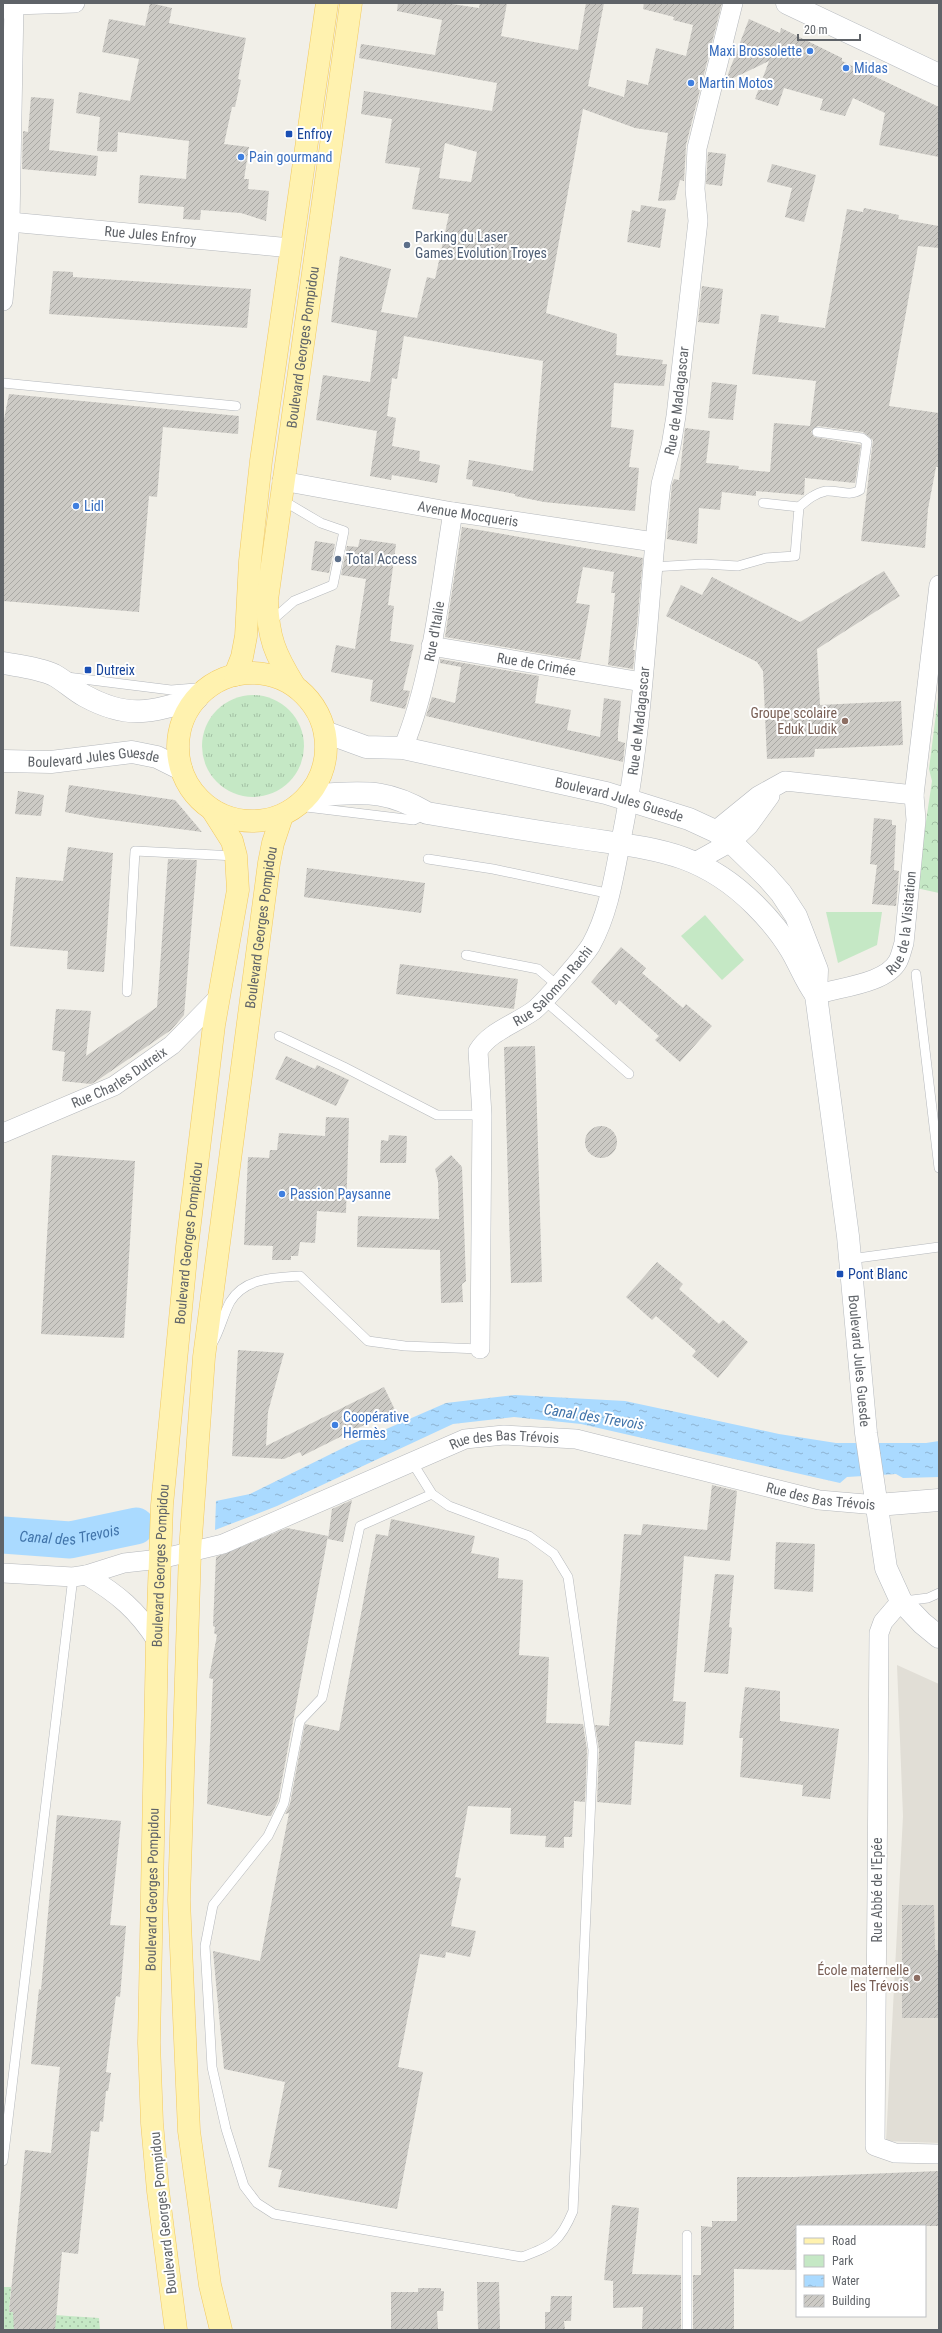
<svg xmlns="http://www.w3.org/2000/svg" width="942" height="2333" viewBox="0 0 942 2333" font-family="'Roboto Condensed',sans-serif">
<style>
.education{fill:#e1ded6}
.grass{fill:url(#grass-tufts)}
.forest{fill:url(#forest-crowns)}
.park{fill:#c5e8c5}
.garden{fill:url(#garden-dots)}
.water{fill:url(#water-ripples)}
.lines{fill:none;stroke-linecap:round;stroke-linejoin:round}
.river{stroke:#aadaff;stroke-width:37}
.building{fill:url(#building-hatch);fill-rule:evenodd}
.service-casing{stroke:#b5b8bc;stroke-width:10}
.minor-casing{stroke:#b5b8bc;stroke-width:20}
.tertiary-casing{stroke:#b5b8bc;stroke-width:23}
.secondary-casing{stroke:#b6babf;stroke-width:23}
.primary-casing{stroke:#f2c960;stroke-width:23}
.service{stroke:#fff;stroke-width:9}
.minor{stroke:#fff;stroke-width:19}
.tertiary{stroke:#fff;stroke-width:22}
.secondary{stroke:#fff;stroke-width:22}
.primary{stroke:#fff2af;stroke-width:22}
.shop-dot{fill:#3f7fe0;stroke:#fff;stroke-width:1.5}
.transit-dot{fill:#1a4fb4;stroke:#fff;stroke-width:1.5}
.service-dot{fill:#5c6f8a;stroke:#fff;stroke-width:1.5}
.education-dot{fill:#8d6e63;stroke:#fff;stroke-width:1.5}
.labels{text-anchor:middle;stroke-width:4;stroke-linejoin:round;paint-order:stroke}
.shop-label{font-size:14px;fill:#366cbe;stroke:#fff;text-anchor:start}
.transit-label{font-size:14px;fill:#164399;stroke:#fff;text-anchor:start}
.street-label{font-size:14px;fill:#5f6368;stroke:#fff}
.service-label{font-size:14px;fill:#4e5e75;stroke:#fff;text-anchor:start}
.education-label{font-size:14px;fill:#785e54;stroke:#fff;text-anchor:end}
.water-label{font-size:15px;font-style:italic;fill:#4174aa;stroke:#fff}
</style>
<defs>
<pattern id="grass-tufts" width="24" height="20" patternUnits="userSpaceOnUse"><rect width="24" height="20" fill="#c5e8c5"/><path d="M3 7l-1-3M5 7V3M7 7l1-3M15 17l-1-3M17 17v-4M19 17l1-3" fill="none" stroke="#a3c0a4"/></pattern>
<pattern id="forest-crowns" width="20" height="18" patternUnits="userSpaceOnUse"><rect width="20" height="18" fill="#c5e8c5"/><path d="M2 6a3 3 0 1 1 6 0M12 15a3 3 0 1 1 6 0" fill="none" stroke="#a3c0a4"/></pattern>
<pattern id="garden-dots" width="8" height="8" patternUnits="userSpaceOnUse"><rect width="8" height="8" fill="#c5e8c5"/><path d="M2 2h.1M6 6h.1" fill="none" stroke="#a3c0a4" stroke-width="1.8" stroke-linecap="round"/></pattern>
<pattern id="water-ripples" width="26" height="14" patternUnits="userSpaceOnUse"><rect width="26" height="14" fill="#aadaff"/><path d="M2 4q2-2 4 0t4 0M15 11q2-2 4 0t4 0" fill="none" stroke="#8eb4d2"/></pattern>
<pattern id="building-hatch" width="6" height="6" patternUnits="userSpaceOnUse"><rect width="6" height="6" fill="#cccac5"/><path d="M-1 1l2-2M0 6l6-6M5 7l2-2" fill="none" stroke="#a9a8a4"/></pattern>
</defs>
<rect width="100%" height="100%" fill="#f1efe8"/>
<path class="education" d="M897,1665L939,1684V2143L886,2141L903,1816Z"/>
<circle class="grass" cx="253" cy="746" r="51"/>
<path class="forest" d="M939,690V893L916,888L932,781L929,769Z"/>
<g class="park">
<path d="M826,912H882L877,945L838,963Z"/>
<path d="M705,915L744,960L722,980L681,936Z"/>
</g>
<path class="garden" d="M3,2287H11L9,2312L99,2318L100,2330H3Z"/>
<path class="water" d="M515,1395L625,1401L779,1434L836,1443H926L939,1441V1477L903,1478L896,1474L847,1477L840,1483L581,1424L514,1417L453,1424L277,1506L215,1530L216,1501L250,1494L345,1447L446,1403Z"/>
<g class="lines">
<path class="river" id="s1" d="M3,1535L70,1540L136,1526"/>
</g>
<g class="building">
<path d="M150,3L172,8L169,23L246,38L238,79L241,80L235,107H232L224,144L249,147L244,179H249L248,189L269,191L266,221L241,213L201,210L200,220L183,219L184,207L138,203L140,175L186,179L189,141L118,132L117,152L97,151L100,117L76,113L79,92L130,101L139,59L102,52L109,19L145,26Z"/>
<path d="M398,3H445L479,8L480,3H507L501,36L578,50L586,3H604L588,86L624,97L627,80L648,85L656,48L686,56L693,25L673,20L674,17L643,9L644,3H722L686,145L684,181L680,180L675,200L658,201L668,133L635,128L583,109L546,313L617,334L616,355L663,360L662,364H667L664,386L614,383L611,427L634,430L629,467L639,468L635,511L544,502L515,496V494L472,486L473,480L466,479L469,460L533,471L543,361L404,336L397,379L392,378L387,416L396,418L392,446L420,451L419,461L440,465L437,483L392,475L391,480L370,476L377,431L316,420L323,375L370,382L377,331L331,322L340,256L391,269L381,312L417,318L427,277L435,279L449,214L412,209L420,168L385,163L392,119L361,114L364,91L492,111L497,83L359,58L361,44L435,55L442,20L397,11ZM445,143L477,152L471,182L439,178Z"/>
<path d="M749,19L780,33L781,28L842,58V61L939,107V157L879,145L885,113L853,98L845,116L820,110L823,99L784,88L778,106L755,99L769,61L725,82Z"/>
<path d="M31,97L54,99L49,150L98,156L96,176L22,169L23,131L28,132Z"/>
<path d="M708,152L726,154L722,186L706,184Z"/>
<path d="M772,164L816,175L804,222L785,217L792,188L767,182Z"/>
<path d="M641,205L666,209L660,248L627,242L632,210L640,212Z"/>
<path d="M864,208L899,215L898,219L939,226V248L918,246L889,406L939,413V467H936L928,509L925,548L861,541L873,440L863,432L818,426L811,431L814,437L861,445L855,483L805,478L804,495L756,491V496L722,492L720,510L699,508L697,544L667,539L672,484L674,479L679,480L685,428L710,431L706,463L739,466L738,469L770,472L774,423L810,426L816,381L752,374L761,314L779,316L778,322L825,328L847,209L863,212Z"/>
<path d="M53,271L73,272V277L251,289L247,328L49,314Z"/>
<path d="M702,286L723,289L719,324L698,322Z"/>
<path d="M712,382L737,385L733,420L708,418Z"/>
<path d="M9,394L239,416L238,434L163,427L157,497L149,496L139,612L3,601V424Z"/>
<path d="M462,527L643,558L637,625L633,650H635L633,669L608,665L615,593H611L614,572L583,567L576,603L590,605L580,660L445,637Z"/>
<path d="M360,539L396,544L388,605L394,606L390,641L414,645L403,690L410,691L405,709L370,701L373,680L331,672L336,645L355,649L366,579L341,575L347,546L358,547Z"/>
<path d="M315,541L335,544L329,573L311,570Z"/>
<path d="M884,571L900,596L817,649L820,705L901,701L903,745L815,749L814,757L767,759L763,671L757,662L666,616L681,585L702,595L712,577L800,622Z"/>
<path d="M440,659L539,676L535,703L571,710L567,730L600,737L604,698L621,701L618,730V741L625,743L623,762L426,716L432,697L455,703L461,667L440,663Z"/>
<path d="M69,785L175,800L202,832L97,818L65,812Z"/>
<path d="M18,791L44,795L41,816L15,814Z"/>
<path d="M874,818L892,820V825H896L894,870L899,871L896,906L872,904L877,865L870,864Z"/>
<path d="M68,847L113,853L104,972L67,969L68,951L10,946L16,877L63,881Z"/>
<path d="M168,859L197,860L184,1015L171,1030L95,1082L91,1084L62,1081L65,1052L52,1050L56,1009L91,1011L86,1056L157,1007Z"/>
<path d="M307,868L425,883L421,913L304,897Z"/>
<path d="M621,947L646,968L642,973L683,1008L686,1004L712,1026L680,1062L655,1040L659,1036L619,1000L616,1005L591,982Z"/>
<path d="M400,964L518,979L514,1009L396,994Z"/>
<path d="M535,1046L542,1282L511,1283L504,1047Z"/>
<path d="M286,1056L315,1069L317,1065L349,1080L336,1106L275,1079Z"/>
<path d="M326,1117L349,1118L346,1213L317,1211L315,1243L300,1242L298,1256H291V1260H272L273,1246L244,1245L248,1157L269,1158L270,1150H277L279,1133L325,1136Z"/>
<circle cx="601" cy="1142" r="16"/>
<path d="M389,1135L407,1136L406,1163H380L381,1140L388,1141Z"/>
<path d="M52,1155L135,1161L124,1338L41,1334Z"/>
<path d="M451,1155L462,1167L466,1281L462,1284L463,1302L441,1303L440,1250L357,1247L358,1216L439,1219L438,1181L435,1169Z"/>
<path d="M657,1262L683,1284L679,1289L719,1324L723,1320L748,1342L718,1378L692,1356L696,1351L656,1316L652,1320L626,1297Z"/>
<path d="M238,1350L284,1353L268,1412L266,1446L384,1387L395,1410L375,1420L369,1419L368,1423L302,1456L300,1452L284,1459L232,1456Z"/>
<path d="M712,1485L737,1491L730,1561L684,1556L673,1701L686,1702L683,1745L635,1741L631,1805L597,1802L599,1750L595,1725L609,1726L624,1534L641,1535L643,1524L707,1530Z"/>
<path d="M352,1500L343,1542L328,1539L332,1509Z"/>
<path d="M391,1519L475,1536L471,1553L499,1558L498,1578L523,1580L519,1655L549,1657L546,1723L583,1724L587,1750L585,1802L574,1801L572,1837H564V1848L545,1847L546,1836L510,1834L511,1808L468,1806L455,1877L461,1878L451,1926L476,1931L470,1957L446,1952L445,1958L420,1954L398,2067L423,2072L397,2209L278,2187L282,2170L268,2167L285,2082L224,2069L213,1951L260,1961L289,1813L285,1814L290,1804L305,1724L339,1731L376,1534L388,1536Z"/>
<path d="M287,1528L328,1536L278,1801L271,1816H267L207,1804L213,1679L209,1678L217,1635L214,1633L215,1627L213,1626L216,1557Z"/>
<path d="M776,1542L815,1544L813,1592L774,1589Z"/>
<path d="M715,1574L734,1575L729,1627L732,1628L728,1674L704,1672Z"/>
<path d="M745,1687L780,1691V1721L839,1729L830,1799L802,1796L803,1785L740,1777L743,1738H739Z"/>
<path d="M57,1815L121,1821L110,1925L126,1926L120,1997L116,1996L106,2072L111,2073L108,2091H106L103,2122L100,2121L99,2132L91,2131L78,2254L62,2252L55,2330H14L13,2312H9L25,2150L51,2153L60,2067L31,2064L39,1989L41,1990Z"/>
<path d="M902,1905H934L935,1950H939V2018H902Z"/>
<path d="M939,2171V2226H797V2270L734,2269V2330H693V2275H701V2226L712,2227V2221H737V2177H794Z"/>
<path d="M612,2205L639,2208L632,2274L681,2275V2330H642L643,2307L613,2308V2281L604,2280Z"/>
<path d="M477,2282H499L500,2330H478Z"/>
<path d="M418,2288H441V2291H444L443,2311H437L438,2330H391V2292H418Z"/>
<path d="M551,2296H572L571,2321H564L565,2330H545V2312H550Z"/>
</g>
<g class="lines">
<g class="service-casing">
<g id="service">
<path d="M3,383L236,406"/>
<path d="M799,507C807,500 815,493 826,491C838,490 849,497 860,490L867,442L862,438L817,432"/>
<path d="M652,567L703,564L738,566L766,558L795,556L799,507L763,503"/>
<path d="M270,622L294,601L333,585L344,531L321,523L282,500"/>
<path d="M67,677L171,690L208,687"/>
<path d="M298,806L414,820L426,814"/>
<path d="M428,859L493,869L611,894"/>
<path d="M466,955L538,969L557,985"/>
<path d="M916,974L939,1168"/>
<path d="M127,992L135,851L236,856"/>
<path d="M544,1000L629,1074"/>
<path d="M279,1036L344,1067L437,1115H482"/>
<path d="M850,1259L939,1247"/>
<path d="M212,1344C220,1331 223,1315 230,1302C245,1277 275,1278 300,1276L368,1341L405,1346L480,1349"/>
<path d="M412,1462L432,1494L449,1506L529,1536L554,1554L568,1577L593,1750L573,2211C560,2242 552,2246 522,2257L274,2214L257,2203L244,2186L226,2129L212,2067L205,1946L213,1905L268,1836L284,1803L300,1721L322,1698L360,1526L432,1494"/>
<path d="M904,1601L928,1598L939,1593"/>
<path d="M3,2161L73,1577"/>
<path d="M687,2235V2330"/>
</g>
</g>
<g class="minor-casing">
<g id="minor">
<path d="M3,9L14,5L75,3"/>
<path id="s2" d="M10,222L291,248"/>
<path d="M3,301L10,222L14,3"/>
<path id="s3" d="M282,481L453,512L654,542"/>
<path id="s4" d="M431,646L642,682"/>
<path id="s5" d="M403,748C433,676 440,589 453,512"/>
<path d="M715,831L758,796L785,781L914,795"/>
<path d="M695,862L731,842L749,825L770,796"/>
<path id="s6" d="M816,995C839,987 886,984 898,961C901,955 902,949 904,943L916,820L914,795L939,585"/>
<path id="s7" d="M3,1133L114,1086L172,1045L218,998"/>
<path id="s8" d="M480,1349L482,1115L478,1051C489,1032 515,1024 533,1011C542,1005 585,955 591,945C609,912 614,876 621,840C645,723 647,603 661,484L671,446L676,416L698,221L695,189L697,148L733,3"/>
<path id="s9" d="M3,1573L73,1577L86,1575L124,1563L160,1559L223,1544L465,1439L504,1435L576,1439L819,1500L877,1505"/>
<path d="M86,1575C118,1594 137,1610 157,1641"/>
<path d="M901,1601L883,1622L879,1633L875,2146L895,2153L939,2154"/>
</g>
</g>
<g class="tertiary-casing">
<g id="tertiary">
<path d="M3,663C19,666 39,668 54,675C65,681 74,690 85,696C129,720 152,712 197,698"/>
<path id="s10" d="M3,761L51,762L132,752L157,757L181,769"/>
<path d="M877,1505L939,1500"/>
</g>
</g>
<g class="secondary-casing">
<g id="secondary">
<path d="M787,3L939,75"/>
<path id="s11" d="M325,732L366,747L403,748L606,793L689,819L715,831L731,842L766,876L781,893L796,916L817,970L816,995L848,1236L866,1433L886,1568L901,1601L922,1623L939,1637"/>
<path d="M309,795C359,794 381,786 427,813C474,821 521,829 568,836C644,849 696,846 755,905C768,918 781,933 791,950C800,965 805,980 816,995"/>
</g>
</g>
<g class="primary-casing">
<g id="primary">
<circle cx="252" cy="747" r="74"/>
<path d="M235,675L242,657L246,636L250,561L261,461L327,3"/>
<path id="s12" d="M294,685C275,654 268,638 267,600L351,3"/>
<path id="s13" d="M176,2330L158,2191L152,2123L149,2043L157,1641L162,1505L187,1247L214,1025L238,890L236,856L232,841L213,811"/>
<path id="s14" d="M221,2330L210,2285L189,2131L179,1900L190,1551L204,1357L269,863L273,843L282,816"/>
</g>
</g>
<use href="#service" class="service"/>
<use href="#minor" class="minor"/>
<use href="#tertiary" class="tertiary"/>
<use href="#secondary" class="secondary"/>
<use href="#primary" class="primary"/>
</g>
<g class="shop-dot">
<circle cx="810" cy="51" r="4"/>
<circle cx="846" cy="68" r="4"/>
<circle cx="691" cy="83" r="4"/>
<circle cx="241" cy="157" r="4"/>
<circle cx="76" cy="506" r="4"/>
<circle cx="282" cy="1194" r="4"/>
<circle cx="335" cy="1425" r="4"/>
</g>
<g class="transit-dot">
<rect x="285" y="130" width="8" height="8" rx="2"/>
<rect x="84" y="666" width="8" height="8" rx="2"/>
<rect x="836" y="1270" width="8" height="8" rx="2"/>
</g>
<g class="service-dot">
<circle cx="407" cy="245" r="4"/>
<circle cx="338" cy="559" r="4"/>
</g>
<g class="education-dot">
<circle cx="845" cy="721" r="4"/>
<circle cx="917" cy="1978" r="4"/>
</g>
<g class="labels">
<g class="shop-label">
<text x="802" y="56" text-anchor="end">Maxi Brossolette</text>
<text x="854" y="73">Midas</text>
<text x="699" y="88">Martin Motos</text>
<text x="249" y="162">Pain gourmand</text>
<text x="84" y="511">Lidl</text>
<text x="290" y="1199">Passion Paysanne</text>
<text x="343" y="1422">Coopérative<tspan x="343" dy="16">Hermès</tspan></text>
</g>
<g class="transit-label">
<text x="297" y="139">Enfroy</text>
<text x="96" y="675">Dutreix</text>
<text x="848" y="1279">Pont Blanc</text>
</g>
<g class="street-label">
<text dy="5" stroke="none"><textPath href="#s2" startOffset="141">Rue Jules Enfroy</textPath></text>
<text dy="5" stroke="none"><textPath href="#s12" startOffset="346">Boulevard Georges Pompidou</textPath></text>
<text dy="5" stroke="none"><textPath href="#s8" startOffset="1008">Rue de Madagascar</textPath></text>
<text dy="5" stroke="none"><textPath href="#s3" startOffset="189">Avenue Mocqueris</textPath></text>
<text dy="5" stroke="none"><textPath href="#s5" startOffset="121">Rue d'Italie</textPath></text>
<text dy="5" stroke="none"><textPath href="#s4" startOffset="107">Rue de Crimée</textPath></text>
<text dy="5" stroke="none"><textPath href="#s8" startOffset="685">Rue de Madagascar</textPath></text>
<text dy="5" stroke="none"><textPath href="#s10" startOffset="91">Boulevard Jules Guesde</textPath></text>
<text dy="5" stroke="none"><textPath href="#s11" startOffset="303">Boulevard Jules Guesde</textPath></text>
<text dy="5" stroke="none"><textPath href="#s6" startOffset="129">Rue de la Visitation</textPath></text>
<text dy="5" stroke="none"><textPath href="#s14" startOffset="1410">Boulevard Georges Pompidou</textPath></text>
<text dy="5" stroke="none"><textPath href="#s8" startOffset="398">Rue Salomon Rachi</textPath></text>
<text dy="5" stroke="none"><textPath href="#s7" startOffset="129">Rue Charles Dutreix</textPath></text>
<text dy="5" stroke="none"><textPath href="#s13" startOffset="1090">Boulevard Georges Pompidou</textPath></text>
<text dy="5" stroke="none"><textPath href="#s11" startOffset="974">Boulevard Jules Guesde</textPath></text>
<text dy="5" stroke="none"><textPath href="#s9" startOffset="527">Rue des Bas Trévois</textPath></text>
<text dy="5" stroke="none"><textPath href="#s9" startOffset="851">Rue des Bas Trévois</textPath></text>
<text dy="5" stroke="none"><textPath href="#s13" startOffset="766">Boulevard Georges Pompidou</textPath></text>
<text dy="5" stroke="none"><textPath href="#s13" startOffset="442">Boulevard Georges Pompidou</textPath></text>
<text transform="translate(877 1890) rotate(-90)" y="5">Rue Abbé de l'Epée</text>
<text transform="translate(163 2213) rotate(-96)" y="5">Boulevard Georges Pompidou</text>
</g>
<g class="service-label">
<text x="415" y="242">Parking du Laser<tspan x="415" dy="16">Games Evolution Troyes</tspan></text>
<text x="346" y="564">Total Access</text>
</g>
<g class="education-label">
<text x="837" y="718">Groupe scolaire<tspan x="837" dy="16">Eduk Ludik</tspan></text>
<text x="909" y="1975">École maternelle<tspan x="909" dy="16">les Trévois</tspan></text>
</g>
<g class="water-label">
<text transform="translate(594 1417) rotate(9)" y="5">Canal des Trevois</text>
<text dy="5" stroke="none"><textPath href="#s1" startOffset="67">Canal des Trevois</textPath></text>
</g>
</g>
<rect width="942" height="2333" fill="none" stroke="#5f6368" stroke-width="8"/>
<rect x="796" y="2225" width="130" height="92" fill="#ffffff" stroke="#bfc1c3"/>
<rect x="804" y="2238" width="20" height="6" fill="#fff2af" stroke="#bfc1c3"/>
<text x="832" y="2245" font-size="12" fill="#5f6368">Road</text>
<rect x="804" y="2255" width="20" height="12" fill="#c5e8c5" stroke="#bfc1c3"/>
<text x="832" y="2265" font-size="12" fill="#5f6368">Park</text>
<rect x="804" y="2275" width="20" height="12" fill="url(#water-ripples)" stroke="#bfc1c3"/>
<text x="832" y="2285" font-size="12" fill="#5f6368">Water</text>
<rect x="804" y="2295" width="20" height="12" fill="url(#building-hatch)" stroke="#bfc1c3"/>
<text x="832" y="2305" font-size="12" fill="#5f6368">Building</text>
<path d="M798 34v6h62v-6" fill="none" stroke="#5f6368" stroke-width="2"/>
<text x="804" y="34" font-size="12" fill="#5f6368" stroke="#ffffff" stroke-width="3" paint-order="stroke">20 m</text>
</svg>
